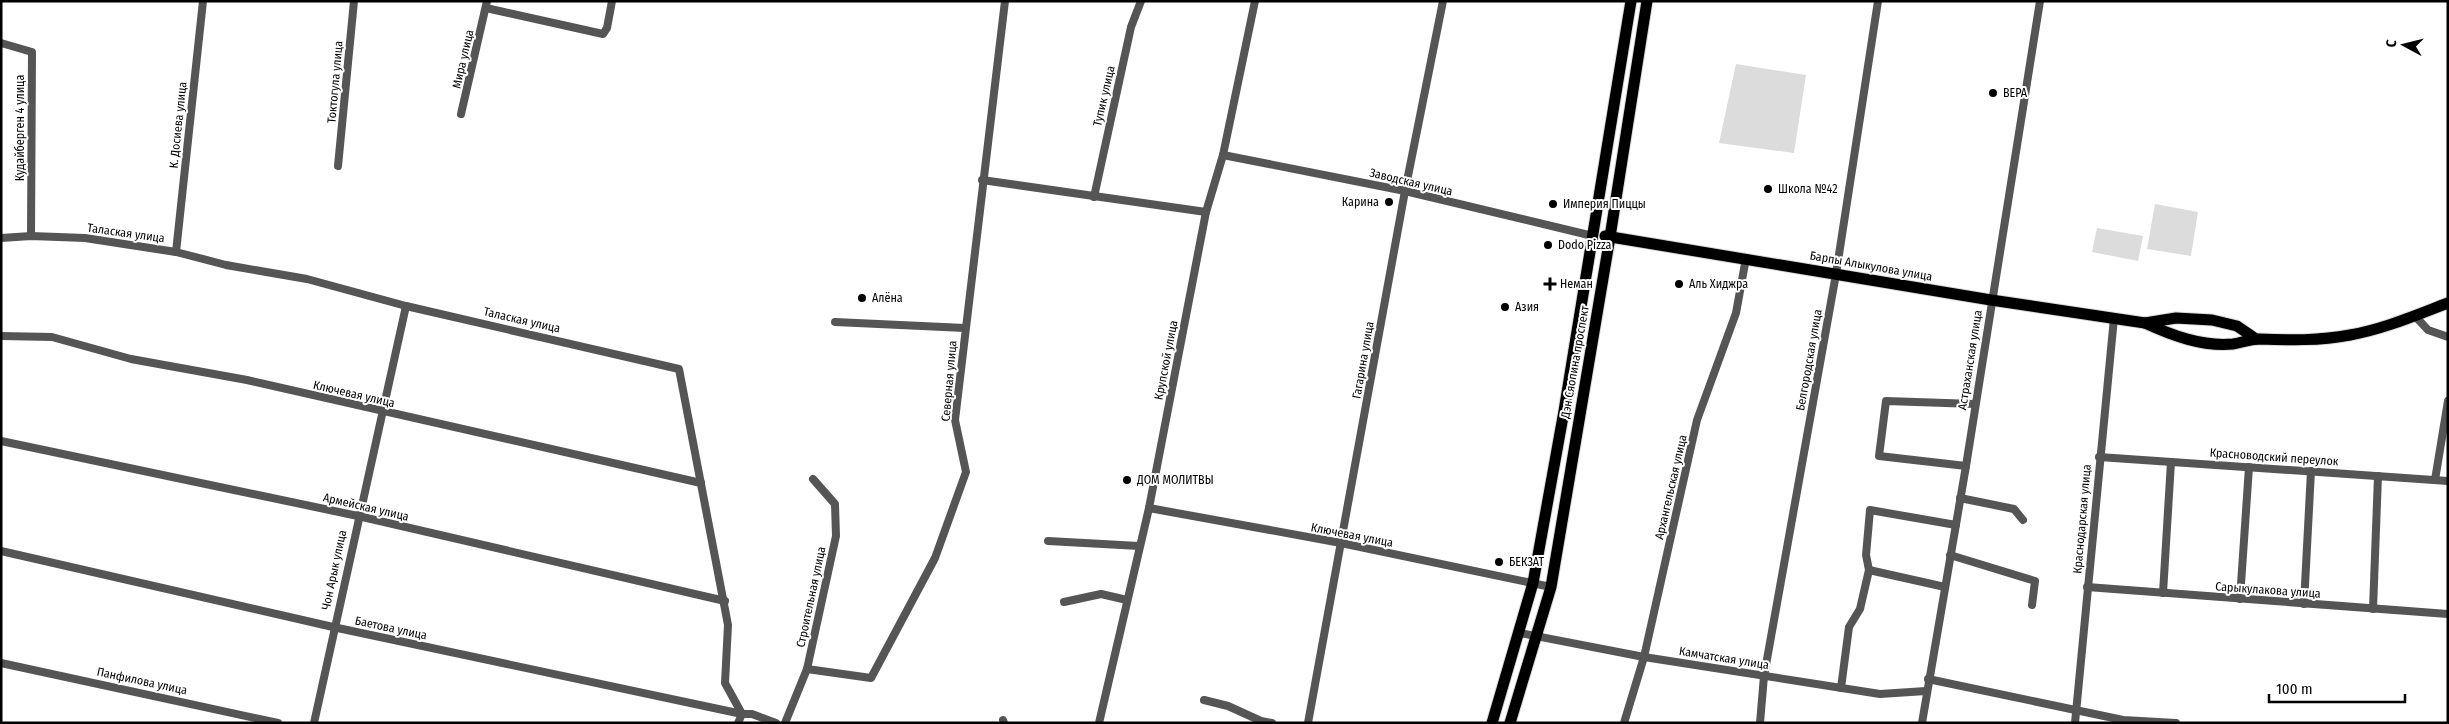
<svg xmlns="http://www.w3.org/2000/svg" width="2449" height="724" viewBox="0 0 2449 724" font-family="'Fira Sans Condensed',sans-serif">
<style>
.green{fill:#dcdcdc}
.lines{fill:none;stroke-linecap:round;stroke-linejoin:round}
.primary-casing{stroke:#dbdbdb;stroke-width:13}
.street{stroke:#555;stroke-width:8}
.primary{stroke:#000;stroke-width:11}
.poi-dot{fill:#000;stroke:#fff;stroke-width:2}
.labels{text-anchor:middle;stroke-width:4;stroke-linejoin:round;paint-order:stroke}
.street-label{font-size:12px;fill:#000;stroke:#fff}
.poi-label{font-size:12px;fill:#000;stroke:#fff;text-anchor:start}
</style>
<rect width="100%" height="100%" fill="#fff"/>
<g class="green">
<path d="M1736,64L1806,75L1794,153L1719,143Z"/>
<path d="M2155,204L2198,212L2191,256L2147,249Z"/>
<path d="M2097,228L2143,236L2138,261L2092,252Z"/>
</g>
<g class="lines">
<g class="primary-casing">
<g id="primary">
<path d="M1605,236L1991,300L2145,323L2176,318L2212,320L2237,326L2256,339"/>
<path d="M2145,323C2171,335 2202,347 2233,344C2241,343 2250,339 2259,339C2289,340 2319,341 2350,335C2384,329 2416,315 2448,303"/>
<path d="M1492,723L1533,583L1564,411L1631,1"/>
<path d="M1510,723L1551,587L1610,237L1647,1"/>
</g>
</g>
<g class="street">
<path d="M486,8L603,34L607,28L612,1"/>
<path d="M1,43L32,52L31,236"/>
<path d="M461,114L487,1"/>
<path d="M1223,155L1405,191L1593,236"/>
<path d="M338,166L354,1"/>
<path d="M982,180L1206,212"/>
<path d="M1094,197L1131,27L1141,1"/>
<path d="M1,238L31,236L85,238L176,252L226,265L307,279L406,306L679,369L728,625L725,683L742,714L738,723"/>
<path d="M176,252L203,1"/>
<path d="M2415,316L2428,330L2448,337"/>
<path d="M835,322L965,328"/>
<path d="M1,336L52,337L131,359L247,380L701,483"/>
<path d="M1,441L358,516L725,601"/>
<path d="M2099,457L2448,481"/>
<path d="M1966,466L1879,456L1886,401L1975,404"/>
<path d="M2435,480L2448,401"/>
<path d="M1960,498L2014,509L2023,520"/>
<path d="M1149,508L1341,543L1551,587"/>
<path d="M1048,541L1139,546"/>
<path d="M1,551L333,627L742,714H752L776,723"/>
<path d="M1950,555L2035,581L2032,605"/>
<path d="M1869,570L1866,555L1870,510L1956,525"/>
<path d="M2087,587L2448,614"/>
<path d="M2163,593L2171,462"/>
<path d="M2240,599L2249,467"/>
<path d="M1064,602L1101,594L1127,600"/>
<path d="M2304,604L2311,471"/>
<path d="M2373,609L2378,476"/>
<path d="M1520,633L1644,657L1880,694L1926,691"/>
<path d="M1,663L278,723"/>
<path d="M807,669L871,678L935,558L966,472L955,420L1005,1"/>
<path d="M1928,679L2123,720L2176,723"/>
<path d="M1841,688L1849,627L1860,609L1869,570L1945,587"/>
<path d="M1204,700L1228,706L1261,721L1272,723"/>
<path d="M1003,720L1004,723"/>
<path d="M314,723L406,306"/>
<path d="M785,723L807,669L836,536L835,504L813,479"/>
<path d="M1099,723L1149,508L1206,212L1223,155L1255,1"/>
<path d="M1308,723L1405,191L1443,1"/>
<path d="M1624,723L1644,657L1697,420L1736,313L1746,258"/>
<path d="M1760,723L1764,676L1836,274L1878,1"/>
<path d="M1922,723L1966,466L2040,1"/>
<path d="M2075,723L2114,318"/>
</g>
<use href="#primary" class="primary"/>
</g>
<g class="poi-dot">
<circle cx="1993" cy="93" r="5"/>
<circle cx="1768" cy="189" r="5"/>
<circle cx="1389" cy="202" r="5"/>
<circle cx="1553" cy="204" r="5"/>
<circle cx="1548" cy="245" r="5"/>
<path d="M1547.5 276.5h5v5h5v5h-5v5h-5v-5h-5v-5h5z"/>
<circle cx="1679" cy="284" r="5"/>
<circle cx="862" cy="298" r="5"/>
<circle cx="1505" cy="307" r="5"/>
<circle cx="1127" cy="480" r="5"/>
<circle cx="1499" cy="562" r="5"/>
</g>
<g class="labels">
<g class="street-label">
<text transform="translate(463 59) rotate(-77)" y="4">Мира улица</text>
<text transform="translate(335 82) rotate(-85)" y="4">Токтогула улица</text>
<text transform="translate(1104 96) rotate(-77)" y="4">Тупик улица</text>
<text transform="translate(178 125) rotate(-84)" y="4">К. Досиева улица</text>
<text transform="translate(20 128) rotate(-90)" y="4">Кудайберген 4 улица</text>
<text transform="translate(1411 182) rotate(13)" y="4">Заводская улица</text>
<text transform="translate(126 233) rotate(8)" y="4">Талаская улица</text>
<text transform="translate(1871 266) rotate(10)" y="4">Барпы Алыкулова улица</text>
<text transform="translate(522 320) rotate(13)" y="4">Талаская улица</text>
<text transform="translate(1166 360) rotate(-79)" y="4">Крупской улица</text>
<text transform="translate(1363 360) rotate(-80)" y="4">Гагарина улица</text>
<text transform="translate(1809 360) rotate(-80)" y="4">Белгородская улица</text>
<text transform="translate(1970 360) rotate(-81)" y="4">Астраханская улица</text>
<text transform="translate(1575 362) rotate(-80)" y="4">Дэн Сяопина проспект</text>
<text transform="translate(949 381) rotate(-85)" y="4">Северная улица</text>
<text transform="translate(354 394) rotate(13)" y="4">Ключевая улица</text>
<text transform="translate(2274 457) rotate(4)" y="4">Красноводский переулок</text>
<text transform="translate(1671 487) rotate(-77)" y="4">Архангельская улица</text>
<text transform="translate(366 507) rotate(13)" y="4">Армейская улица</text>
<text transform="translate(2082 519) rotate(-85)" y="4">Краснодарская улица</text>
<text transform="translate(1352 535) rotate(11)" y="4">Ключевая улица</text>
<text transform="translate(334 570) rotate(-78)" y="4">Чон Арык улица</text>
<text transform="translate(2268 590) rotate(4)" y="4">Сарыкулакова улица</text>
<text transform="translate(811 597) rotate(-78)" y="4">Строительная улица</text>
<text transform="translate(391 628) rotate(12)" y="4">Баетова улица</text>
<text transform="translate(1724 658) rotate(9)" y="4">Камчатская улица</text>
<text transform="translate(142 681) rotate(12)" y="4">Панфилова улица</text>
</g>
<g class="poi-label">
<text x="2003" y="97">ВЕРА</text>
<text x="1778" y="193">Школа №42</text>
<text x="1379" y="206" text-anchor="end">Карина</text>
<text x="1563" y="208">Империя Пиццы</text>
<text x="1558" y="249">Dodo Pizza</text>
<text x="1560" y="288">Неман</text>
<text x="1689" y="288">Аль Хиджра</text>
<text x="872" y="302">Алёна</text>
<text x="1515" y="311">Азия</text>
<text x="1137" y="484">ДОМ МОЛИТВЫ</text>
<text x="1509" y="566">БЕКЗАТ</text>
</g>
</g>
<rect width="2449" height="724" fill="none" stroke="#000000" stroke-width="5"/>
<g transform="translate(2404 45) rotate(277)" stroke="#ffffff" stroke-width="4" paint-order="stroke">
<path d="M0-4L9 19L0 12L-9 19Z" fill="#000000"/>
<text y="-8" font-size="14" font-weight="bold" text-anchor="middle" fill="#000000">С</text>
</g>
<path d="M2269 694v8h136v-8" fill="none" stroke="#000000" stroke-width="2.5"/>
<text x="2276" y="694" font-size="15" fill="#000000" stroke="#ffffff" stroke-width="4" paint-order="stroke">100 m</text>
</svg>
